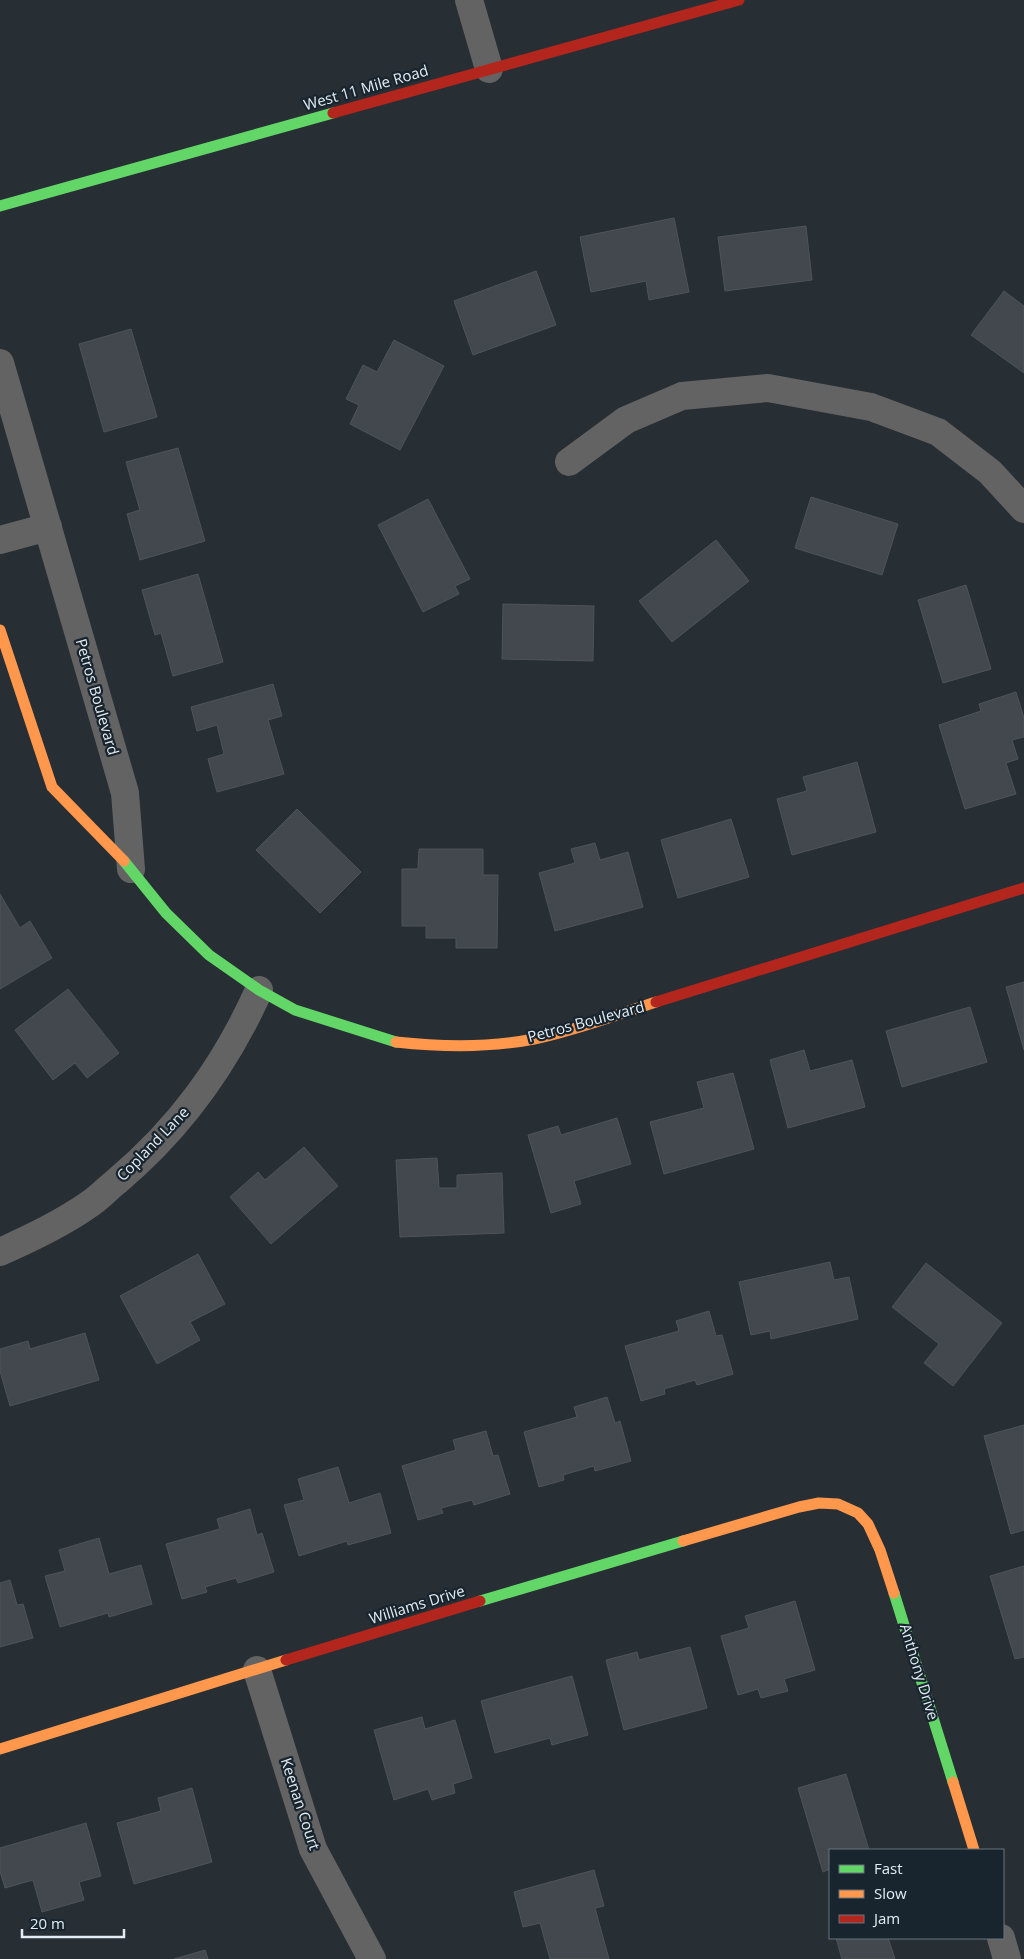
<svg xmlns="http://www.w3.org/2000/svg" width="1024" height="1959" viewBox="0 0 1024 1959" font-family="'Open Sans',sans-serif">
<style>
.building{fill:#42484d;stroke:#4e5459}
.lines{fill:none;stroke-linecap:round;stroke-linejoin:round}
.street{stroke:#636363;stroke-width:28}
.fast{stroke:#63d668;stroke-width:11}
.slow{stroke:#ff974d;stroke-width:11}
.jam{stroke:#b3261e;stroke-width:11}
.labels{text-anchor:middle;stroke-width:4.5;stroke-linejoin:round;paint-order:stroke}
.street-label{font-size:15px;fill:#e3ecf3;stroke:#18252f}
</style>
<rect width="100%" height="100%" fill="#272e34"/>
<g class="building">
<path d="M674,218L689,292L649,300L646,281L591,292L580,237Z"/>
<path d="M806,226L812,280L725,291L718,237Z"/>
<path d="M536,271L556,325L473,355L454,301Z"/>
<path d="M1004,291L1024,306V373L971,335Z"/>
<path d="M131,329L157,417L104,432L79,344Z"/>
<path d="M394,340L444,366L400,450L350,424L359,405L346,399L363,365L377,372Z"/>
<path d="M178,448L205,541L140,560L127,514L140,510L126,462Z"/>
<path d="M811,497L898,524L882,575L795,548Z"/>
<path d="M428,499L470,579L455,586L459,594L423,612L378,525Z"/>
<path d="M716,540L749,581L672,642L639,601Z"/>
<path d="M198,574L223,662L173,676L161,633L155,635L142,590Z"/>
<path d="M966,585L991,669L943,683L918,600Z"/>
<path d="M503,604L594,606L593,661L502,659Z"/>
<path d="M273,684L282,716L268,720L284,774L217,792L208,759L224,754L217,725L197,731L191,707Z"/>
<path d="M1016,692L1024,718V737L1012,740L1018,759L1006,763L1016,794L965,809L939,725L981,711L979,704Z"/>
<path d="M857,762L876,832L792,855L777,799L807,791L803,777Z"/>
<path d="M297,809L361,872L320,913L256,850Z"/>
<path d="M731,819L749,877L678,898L661,840Z"/>
<path d="M595,843L600,860L628,852L643,907L555,931L539,873L575,863L571,849Z"/>
<path d="M419,849H483V875H498L497,948H456V938H426V926H402V869H418Z"/>
<path d="M0,894L20,928L30,921L52,958L0,989Z"/>
<path d="M1024,982V1050L1006,987Z"/>
<path d="M68,989L119,1053L87,1078L75,1063L53,1080L15,1030Z"/>
<path d="M970,1007L987,1062L902,1087L886,1031Z"/>
<path d="M804,1050L810,1071L852,1060L865,1107L788,1128L770,1060Z"/>
<path d="M733,1073L754,1149L664,1174L650,1122L704,1108L697,1082Z"/>
<path d="M617,1118L631,1164L574,1181L581,1204L551,1213L528,1135L558,1126L561,1135Z"/>
<path d="M304,1147L338,1186L271,1244L230,1197L258,1172L265,1180Z"/>
<path d="M437,1158L439,1188H457V1175L502,1173L504,1233L400,1237L396,1160Z"/>
<path d="M198,1254L225,1304L190,1322L200,1340L157,1364L120,1296Z"/>
<path d="M830,1262L834,1280L849,1277L858,1319L771,1339L770,1331L751,1335L739,1282Z"/>
<path d="M926,1263L1002,1323L953,1386L924,1363L939,1344L892,1307Z"/>
<path d="M709,1311L716,1336L722,1335L733,1374L697,1385L695,1380L664,1389L665,1394L641,1401L625,1346L679,1331L676,1321Z"/>
<path d="M85,1333L99,1380L10,1406L0,1371V1349L28,1341L30,1349Z"/>
<path d="M607,1397L615,1423L620,1421L631,1461L595,1471L594,1466L563,1475L564,1480L539,1487L524,1432L577,1417L574,1407Z"/>
<path d="M1024,1425V1530L1011,1534L984,1436Z"/>
<path d="M486,1431L493,1456L498,1455L510,1494L474,1505L472,1500L441,1508L443,1513L418,1520L402,1466L456,1450L453,1440Z"/>
<path d="M338,1467L349,1503L380,1493L391,1533L348,1545L347,1541L299,1556L284,1505L304,1500L298,1479Z"/>
<path d="M250,1509L257,1535L262,1533L274,1572L238,1583L236,1578L205,1587L207,1592L182,1599L166,1544L220,1529L217,1519Z"/>
<path d="M99,1538L109,1574L141,1565L152,1604L109,1617L108,1613L60,1627L45,1576L65,1571L59,1550Z"/>
<path d="M1024,1566V1657L1015,1659L990,1576Z"/>
<path d="M10,1580L17,1605L23,1604L33,1638L0,1647V1583Z"/>
<path d="M795,1601L815,1670L784,1679L788,1691L761,1698L758,1689L738,1695L721,1636L749,1628L745,1616Z"/>
<path d="M690,1647L707,1708L624,1730L606,1660L637,1652L639,1660Z"/>
<path d="M572,1676L588,1735L552,1745L550,1738L495,1753L481,1701Z"/>
<path d="M422,1717L425,1729L455,1720L472,1778L453,1784L455,1793L432,1800L428,1789L394,1800L374,1730Z"/>
<path d="M846,1774L869,1850H830V1869L823,1872L798,1788Z"/>
<path d="M192,1788L212,1862L134,1884L117,1823L161,1811L158,1798Z"/>
<path d="M86,1823L101,1876L79,1882L84,1900L42,1912L33,1880L5,1888L0,1871V1848Z"/>
<path d="M594,1870L604,1906L595,1908L609,1959H550L540,1923L523,1927L514,1892Z"/>
<path d="M836,1938H888L895,1959H842Z"/>
<path d="M205,1950L208,1959H174Z"/>
</g>
<g class="lines">
<g class="street">
<path d="M469,0L489,69"/>
<path d="M0,363L125,793L131,869"/>
<path d="M569,462L626,420L682,396L768,388L871,407L938,432L990,472L1024,509"/>
<path d="M0,540L48,527"/>
<path d="M0,1252C31,1238 63,1223 91,1203C100,1197 108,1188 117,1181C180,1128 225,1066 259,990"/>
<path d="M257,1670L313,1849L372,1959"/>
<path d="M1001,1938L1007,1959"/>
</g>
<g class="fast">
<path d="M0,206L333,113"/>
<path d="M124,861L166,913L209,955L259,990L295,1010L396,1042"/>
<path d="M894,1593L953,1782"/>
<path d="M480,1601L683,1541"/>
</g>
<g class="slow">
<path d="M0,630L52,787L124,861"/>
<path d="M396,1042C442,1047 489,1048 534,1039C574,1031 616,1015 656,1002"/>
<path d="M683,1541L799,1507L819,1503L838,1504L858,1513L868,1524L880,1550L894,1593"/>
<path d="M0,1749L286,1660"/>
<path d="M953,1782L974,1850"/>
</g>
<g class="jam">
<path d="M333,113L739,0"/>
<path d="M656,1002L1024,888"/>
<path d="M286,1660L480,1601"/>
</g>
</g>
<g class="labels">
<g class="street-label">
<text transform="translate(366 88) rotate(-16)" y="5">West 11 Mile Road</text>
<text transform="translate(97 697) rotate(74)" y="5">Petros Boulevard</text>
<text transform="translate(586 1022) rotate(-15)" y="5">Petros Boulevard</text>
<text transform="translate(153 1144) rotate(-46)" y="5">Copland Lane</text>
<text transform="translate(417 1605) rotate(-17)" y="5">Williams Drive</text>
<text transform="translate(919 1672) rotate(73)" y="5">Anthony Drive</text>
<text transform="translate(300 1804) rotate(72)" y="5">Keenan Court</text>
</g>
</g>
<rect x="829" y="1849" width="175" height="90" fill="#18252f" stroke="#69757d"/>
<rect x="839" y="1865" width="25" height="8" fill="#63d668" stroke="#69757d"/>
<text x="874" y="1874" font-size="15" fill="#e3ecf3">Fast</text>
<rect x="839" y="1890" width="25" height="8" fill="#ff974d" stroke="#69757d"/>
<text x="874" y="1899" font-size="15" fill="#e3ecf3">Slow</text>
<rect x="839" y="1915" width="25" height="8" fill="#b3261e" stroke="#69757d"/>
<text x="874" y="1924" font-size="15" fill="#e3ecf3">Jam</text>
<path d="M22 1929v8h102v-8" fill="none" stroke="#e3ecf3" stroke-width="2.5"/>
<text x="30" y="1929" font-size="15" fill="#e3ecf3" stroke="#18252f" stroke-width="4" paint-order="stroke">20 m</text>
</svg>
